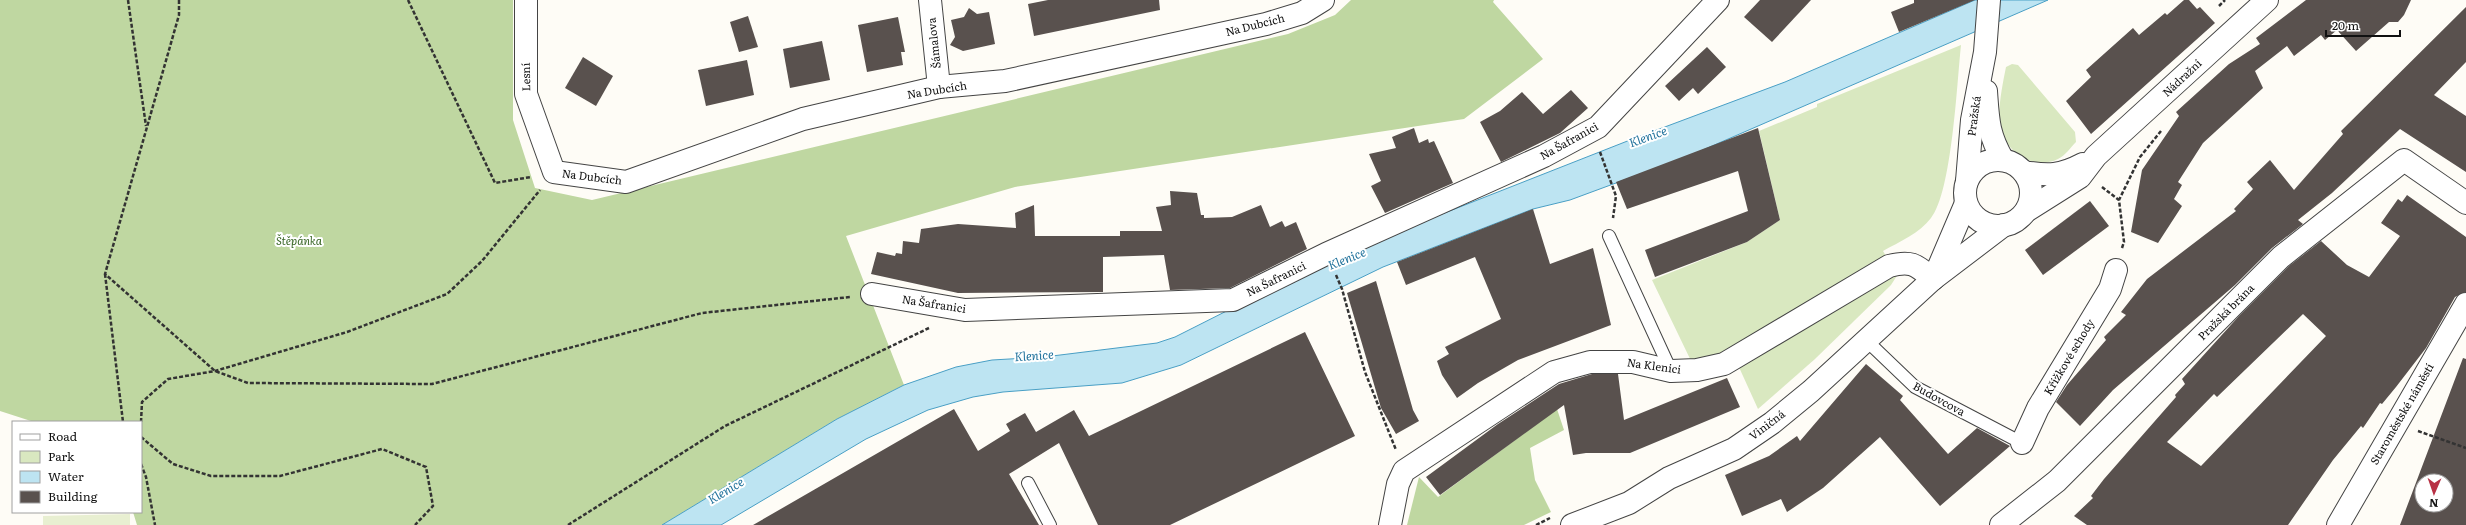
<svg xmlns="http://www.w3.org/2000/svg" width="2466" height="525" viewBox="0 0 2466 525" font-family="Literata,serif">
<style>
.green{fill:#d9e8c0}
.forest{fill:#bfd7a1}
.pitch{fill:#e8efd1}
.water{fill:#bde4f2;stroke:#499fc5}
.building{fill:#59514e;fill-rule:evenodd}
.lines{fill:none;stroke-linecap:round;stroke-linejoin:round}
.lane-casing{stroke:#444;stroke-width:14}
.street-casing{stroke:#444;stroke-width:24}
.path{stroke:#333;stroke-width:2.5;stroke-dasharray:4 2;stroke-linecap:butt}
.lane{stroke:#fff;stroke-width:12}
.street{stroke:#fff;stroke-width:22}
.labels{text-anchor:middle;stroke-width:4;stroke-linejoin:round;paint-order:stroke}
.street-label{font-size:11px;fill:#111;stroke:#fff}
.park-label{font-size:11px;font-style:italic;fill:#386525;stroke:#fff}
.water-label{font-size:12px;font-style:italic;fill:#21729c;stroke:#fff}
</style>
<rect width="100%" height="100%" fill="#fefcf6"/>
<g class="green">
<path d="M1961,45C1957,82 1952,192 1931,218C1920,233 1899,242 1883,251L1886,256L1720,357L1693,365L1652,280L1747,242L1780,220L1759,131L1817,107V104Z"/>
<path d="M2012,64L2018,65L2075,132L2076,142C2071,147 2065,156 2058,159C2033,171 2005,152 2000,126C1997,111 2003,82 2006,67Z"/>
<path d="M1898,274L1891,285L1815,359L1758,409L1738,365L1792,332Z"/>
</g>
<g class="forest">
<path d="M0,0H513V120L535,188L592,200L1288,34L1335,15L1351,0H1494L1493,2L1543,59L1464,119L1015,187L846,236L904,385L837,419L662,525H137L133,512H141V422H34L0,411Z"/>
<path d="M1557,409L1564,430L1530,448L1535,480L1551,512L1524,525H1407L1419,477L1438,497Z"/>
</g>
<path class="pitch" d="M130,514V525H43V516Z"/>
<path class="water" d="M1975,0H2048L1689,156L1570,200L1533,209L1383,267L1181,365L1122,383L1003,392L973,397L928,410L866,439L721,525H662L837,419L904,385L956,367L992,360L1044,357L1157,343L1175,337L1302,273L1414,225L1630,140L1785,82Z"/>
<g class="building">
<path d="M1048,0H1159L1160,10L1034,36L1028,4Z"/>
<path d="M1760,0H1811L1772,42L1744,17Z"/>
<path d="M1914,0H1975L1899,32L1891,12L1914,3Z"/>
<path d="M2184,0H2189L2197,9L2200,7L2215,23L2091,134L2066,101L2091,77L2086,70L2133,28L2139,35L2165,13L2167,15Z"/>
<path d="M2306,0H2411L2404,15L2398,22H2389L2356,51L2337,30L2325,40L2321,35L2294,56L2287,46L2255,71L2263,88L2203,143L2178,182L2182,185L2174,199L2182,206L2158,243L2131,232L2142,170L2179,116L2176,112L2229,64L2260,44L2256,38Z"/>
<path d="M2466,7V62L2434,95L2466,116V172L2400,129L2332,193L2298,220L2303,224L2272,248L2235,285L2113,390L2080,426L2056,402L2067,385L2106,340L2104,337L2126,315L2121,312L2147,279L2236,211L2234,209L2253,189L2247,182L2270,160L2294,190L2343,134L2341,131Z"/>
<path d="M969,8L977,14L989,12L995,44L963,51L950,45L955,37L951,20L964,17Z"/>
<path d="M748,16L758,47L739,52L730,22Z"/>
<path d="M898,17L905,52H901L903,65L867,72L858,25Z"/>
<path d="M822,41L830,80L790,88L783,49Z"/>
<path d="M1707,47L1726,67L1698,94L1693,88L1679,101L1665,86Z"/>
<path d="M583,57L613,76L596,106L565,88Z"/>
<path d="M747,60L754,95L706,106L698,70Z"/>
<path d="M1571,90L1588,108L1560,133L1501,162L1480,122L1500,111L1522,92L1543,114Z"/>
<path d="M1414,128L1419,143L1428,139L1429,143L1434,141L1453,183L1385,213L1371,186L1381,181L1369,154L1396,148L1392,137Z"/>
<path d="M1758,128L1780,220L1747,242L1655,277L1645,250L1748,211L1738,171L1627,209L1616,182Z"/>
<path d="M1170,191L1197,193L1201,215H1204V218L1232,217L1261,205L1270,227L1282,221L1285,227L1296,222L1307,249L1230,288L1170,290L1164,255L1103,257V292L958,293L871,274L877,252L895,256L896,253L902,254L903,241L919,243L921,229L958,224L1016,228L1015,213L1034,205L1035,236H1120V231H1162L1156,207L1171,205Z"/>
<path d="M2407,195L2466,237V292L2455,297L2426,348L2396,387L2382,404L2380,403L2363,428L2361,426L2333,460L2288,525H2087L2074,516L2093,498L2091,496L2104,479L2176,397L2175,395L2185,384L2182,379L2239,316L2289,266L2321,241L2347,265L2369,277L2400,236L2381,223L2398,199L2402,202ZM2303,314L2326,336L2201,466L2167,442L2214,394L2217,397Z"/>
<path d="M2090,201L2109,226L2043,275L2025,250Z"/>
<path d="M1533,209L1550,264L1593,248L1611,325L1518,360L1478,383L1457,398L1442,375L1437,361L1449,354L1445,347L1501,319L1475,257L1406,285L1397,262Z"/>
<path d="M1376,281L1413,410L1419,421L1396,434L1381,408L1347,293Z"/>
<path d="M1305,332L1355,436L1170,525H1098L1059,443L1009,474L1039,525H753L954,409L978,451L1010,431L1006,424L1025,413L1036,432L1074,410L1089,436Z"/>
<path d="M2463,358L2466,359V525H2400ZM2422,481H2446V505H2422Z"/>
<path d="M1866,364L1903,396L1900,400L1948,454L1977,428L2010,446L1940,506L1880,437L1823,488L1787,512L1781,499L1742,516L1725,475L1769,456L1797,436L1800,441Z"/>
<path d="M1592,374H1618L1624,420L1727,378L1740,407L1630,453H1586L1573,455L1564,405L1440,495L1426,477L1498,424L1559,384Z"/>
</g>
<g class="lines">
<g class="lane-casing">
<g id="lane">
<path d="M1609,236L1671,371"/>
<path d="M1867,341L1915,387L2022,443"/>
<path d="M1028,483L1050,525"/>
</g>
</g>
<g class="street-casing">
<g id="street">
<path d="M526,0V94L554,172L626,182L803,119L939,87L1005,81L1266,24L1302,13L1323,0"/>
<path d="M930,0L939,87"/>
<path d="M1986,91C1988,120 1988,134 2003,160"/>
<circle cx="1998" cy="193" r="33"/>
<path d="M2024,172C2049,176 2060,176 2083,164"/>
<path d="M1967,181L1972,120L1985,52L1989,0"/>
<path d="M2026,211L2080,177L2096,156L2267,0"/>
<path d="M1934,278L1966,203"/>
<path d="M872,294L965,310L1233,300L1326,254L1544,156L1598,127L1718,0"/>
<path d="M2022,443L2038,408L2110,289L2116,270"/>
<path d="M1390,525L1398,484L1404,471L1554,372L1590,362H1633L1671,371L1697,370L1724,364L1889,266C1912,260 1916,265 1933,279"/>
<path d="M1572,525L1629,503L1669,478L1734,449L1772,423L1811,391L1933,279L2004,225"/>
<path d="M2001,525L2057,481L2281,257L2404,160L2466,203"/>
<path d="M2338,525L2466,304"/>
</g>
</g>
<g class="path">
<path d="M128,0L146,126"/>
<path d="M179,0V15L105,274L215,371L248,383L432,384L702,313L850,297"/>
<path d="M408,0L495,183L531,177"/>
<path d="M2219,6L2225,0"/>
<path d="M1600,152L1616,196L1613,218"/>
<path d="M2102,187L2119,200"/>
<path d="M2122,248L2124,242L2119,200L2140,157L2161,131"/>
<path d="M105,274L123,422"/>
<path d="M1336,275L1342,289L1365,372L1396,450"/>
<path d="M141,422L142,402L168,379L215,371L347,332L447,294L482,261L540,190"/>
<path d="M2418,431L2466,448"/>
<path d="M141,437L173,464L211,476H280L382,449L426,467L433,506L415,525"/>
<path d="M141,464L146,477L155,525"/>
<path d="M568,525L725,426L929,328"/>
<path d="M1536,525L1550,518"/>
</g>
<use href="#lane" class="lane"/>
<use href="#street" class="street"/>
</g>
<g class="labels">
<g class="street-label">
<text transform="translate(1255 25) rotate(-14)" y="4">Na Dubcích</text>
<text transform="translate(934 43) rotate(-96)" y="4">Šámalova</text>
<text transform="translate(526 77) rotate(-91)" y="4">Lesní</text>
<text transform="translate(2182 78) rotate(-43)" y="4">Nádražní</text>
<text transform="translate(937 90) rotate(-9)" y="4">Na Dubcích</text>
<text transform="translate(1974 116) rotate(-82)" y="4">Pražská</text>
<text transform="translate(1569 141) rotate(-29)" y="4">Na Šafranici</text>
<text transform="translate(592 177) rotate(7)" y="4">Na Dubcích</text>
<text transform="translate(1276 279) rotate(-26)" y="4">Na Šafranici</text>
<text transform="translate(934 304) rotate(9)" y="4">Na Šafranici</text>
<text transform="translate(2226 312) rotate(-45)" y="4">Pražská brána</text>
<text transform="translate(2069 357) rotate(-59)" y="4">Křížkové schody</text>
<text transform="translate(1654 366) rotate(8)" y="4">Na Klenici</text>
<text transform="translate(1939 399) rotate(29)" y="4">Budovcova</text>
<text transform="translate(2402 414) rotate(-60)" y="4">Staroměstské náměstí</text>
<text transform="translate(1767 425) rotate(-37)" y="4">Viničná</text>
</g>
<g class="park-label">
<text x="299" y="245">Štěpánka</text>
</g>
<g class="water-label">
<text transform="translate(1648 137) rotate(-20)" y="4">Klenice</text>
<text transform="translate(1347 259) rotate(-22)" y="4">Klenice</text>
<text transform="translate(1034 356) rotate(-4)" y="4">Klenice</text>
<text transform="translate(726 491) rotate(-31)" y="4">Klenice</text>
</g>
</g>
<rect x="12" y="421" width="130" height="92" fill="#ffffff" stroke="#a0a0a0"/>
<rect x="20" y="434" width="20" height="6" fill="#ffffff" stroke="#a0a0a0"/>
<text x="48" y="441" font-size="12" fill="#111111">Road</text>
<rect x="20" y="451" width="20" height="12" fill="#d9e8c0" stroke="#a0a0a0"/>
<text x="48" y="461" font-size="12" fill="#111111">Park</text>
<rect x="20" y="471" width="20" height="12" fill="#bde4f2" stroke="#a0a0a0"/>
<text x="48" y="481" font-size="12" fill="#111111">Water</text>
<rect x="20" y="491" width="20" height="12" fill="#59514e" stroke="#a0a0a0"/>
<text x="48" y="501" font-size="12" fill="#111111">Building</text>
<g transform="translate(2434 493) rotate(182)"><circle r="19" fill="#ffffff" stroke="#a0a0a0"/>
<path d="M0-3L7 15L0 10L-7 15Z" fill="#b83145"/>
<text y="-6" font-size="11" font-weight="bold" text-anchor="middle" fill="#111111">N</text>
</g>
<path d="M2326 30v6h74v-6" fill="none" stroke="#111111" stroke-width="2"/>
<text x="2332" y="30" font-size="12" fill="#111111" stroke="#ffffff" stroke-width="3" paint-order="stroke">20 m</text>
</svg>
